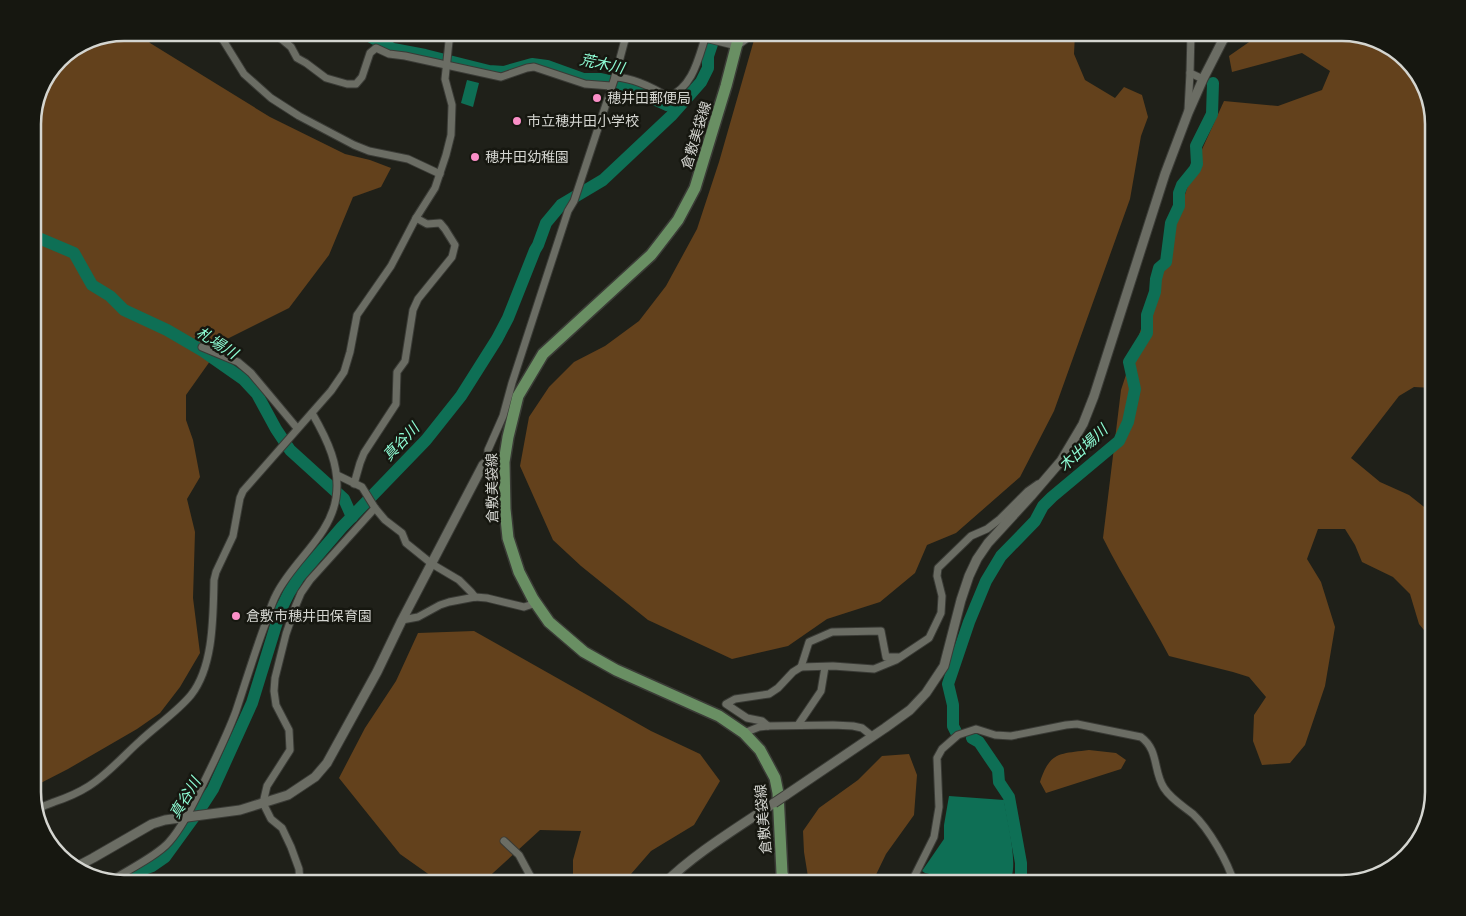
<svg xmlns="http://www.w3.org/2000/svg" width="1466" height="916" viewBox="0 0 1466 916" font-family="'Noto Serif','Noto Sans JP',serif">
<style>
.forest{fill:#63411c}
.water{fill:#0e6f55}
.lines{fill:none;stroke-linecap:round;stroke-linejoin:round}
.river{stroke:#0e6f55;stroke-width:12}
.minor-casing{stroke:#3a3b36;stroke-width:9}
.tertiary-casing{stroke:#3a3b36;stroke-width:11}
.primary-casing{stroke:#3a3b36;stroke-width:14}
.minor{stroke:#6b6d64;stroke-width:7}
.tertiary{stroke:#6b6d64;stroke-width:9}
.primary{stroke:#698f63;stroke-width:11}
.tertiary-bridge-casing{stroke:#3a3b36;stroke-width:11;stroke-linecap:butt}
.tertiary-bridge{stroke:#6b6d64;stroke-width:9}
.poi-dot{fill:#fa8fc7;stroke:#161710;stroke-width:2}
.labels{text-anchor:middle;stroke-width:5;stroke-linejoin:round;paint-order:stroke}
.poi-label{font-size:14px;fill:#d4d5d0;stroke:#161710;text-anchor:start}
.street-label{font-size:14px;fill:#d4d5d0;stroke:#161710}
.water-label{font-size:15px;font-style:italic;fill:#8efdd5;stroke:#161710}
.rim{fill:none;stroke:#d4d5d0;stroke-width:2.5}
</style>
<rect width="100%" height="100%" fill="#1f2019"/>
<g class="forest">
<path d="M125,33H143L150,43L270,117L345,154L370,160L391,168L381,187L353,197L329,255L289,308L225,340L186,395V420L193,440L200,477L187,499L195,532L193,598L200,653L180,687L160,713L137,729L68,769L33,787V119L60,59L90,39Z"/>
<path d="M756,33H1075L1074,54L1085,80L1115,98L1124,87L1142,95L1148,117L1141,136L1130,199L1054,411L1020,477L956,533L927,545L915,573L880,602L827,619L788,646L732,659L648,620L581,566L553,540L520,466L529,417L549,387L574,362L605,346L639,321L666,286L697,229L719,162Z"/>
<path d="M1262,33H1341L1392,48L1421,79L1433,124V388L1414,387L1399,396L1351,458L1380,482L1409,495L1433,514V641L1419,624L1410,594L1393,577L1362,562L1355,545L1345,529H1318L1307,559L1321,582L1335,627L1325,686L1305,745L1290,763L1262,765L1253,741L1254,715L1266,697L1249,677L1233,672L1169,656C1148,616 1123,578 1103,538L1121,390L1194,167L1224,101L1278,106L1322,90L1330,71L1302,53L1232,72L1229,56Z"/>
<path d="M474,631L651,731L700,754L720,781L694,825L651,851L631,874L613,883H573V860L581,831L540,830L482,883H441L400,854L339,778L365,728L396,681L418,633Z"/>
<path d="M1089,750L1116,753L1126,760L1121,769L1046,793L1040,782C1050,751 1060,754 1089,750Z"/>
<path d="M909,754L917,775L914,815L886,854L872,883H809L804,852L803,831L819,808L858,780L882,756Z"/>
</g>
<g class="water">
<path d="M467,80L479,83L473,107L461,103Z"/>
<path d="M949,796L1004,800C1006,815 1021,873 1008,882C996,890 940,876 925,873L922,871L944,839V825Z"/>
</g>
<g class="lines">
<g class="river">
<path d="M367,32L371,37L393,49L425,55L489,71L504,72L532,64L547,66L583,79H601L619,83L667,105L681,102L684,100"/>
<path d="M33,237L41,239L74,253L92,285L110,296L124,310L167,330L203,351L243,379L257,394L276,429L290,450L344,499L352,517"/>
<path d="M956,732L953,726V705L948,684L969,622L986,581L1001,556L1035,521L1043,506L1052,497L1119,441L1128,422L1135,389L1129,362L1147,333V315L1155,292L1156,279L1159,268L1166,262L1171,223L1179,206V193L1182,185L1195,169L1197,164L1196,146L1212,114L1213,83"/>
<path d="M972,738L979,742L998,770L999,782L1009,797L1021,863V878L1020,883"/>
<path d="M121,883L138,871L152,866L165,857L202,806L213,789L252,703L281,609L289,593L299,577L342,527L426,440L461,396L497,339L508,318L535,250L538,245L546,223L561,205L603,180L671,116L701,82L708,68V56L716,32"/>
</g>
<g class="minor-casing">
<g id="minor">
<path d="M218,32L244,74L271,98L299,116L354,145L369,151L408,159L440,174"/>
<path d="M273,32L291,47L297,58L306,63L326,78L347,84H356L362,77L370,53L376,48L389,54L405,56L501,77L527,68L534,67L585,84L611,86"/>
<path d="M1191,32L1190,73L1203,79"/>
<path d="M615,77C633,78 652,87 668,97C692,88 698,60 705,38L737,46L745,40L749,32"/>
<path d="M1188,110L1190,73"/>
<path d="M202,347L238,362L251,373L297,428"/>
<path d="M488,461V450L503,416L512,383L568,211L574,201L615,77L627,32"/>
<path d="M337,475L362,487L375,508L385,520L402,533L406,543L432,564L459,580L471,592L475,597"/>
<path d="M354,484L360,463L364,453L396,404L397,372L405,361L413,310L418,299L452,257L455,245L445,229L440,223L427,224L416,218"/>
<path d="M402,620L418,617L440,605L449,602L475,597L487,598L524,607L536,603"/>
<path d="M801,667L809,642L832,632L881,631L886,657H898"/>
<path d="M798,725L821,691L825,667"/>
<path d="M768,726L762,721L747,718L726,704L735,699L769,694L778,688L793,672L801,667L833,666L874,669L896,660L929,638L941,613L942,596L937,576L938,568L971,536L987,529L1000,519L1028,491L1038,484"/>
<path d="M744,733L759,727L768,726L833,725L853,726L862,728L872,736"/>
<path d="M37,810C42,806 47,805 54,802C66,798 78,793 89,786C108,774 123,756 140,741C157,725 177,712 191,695C214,666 213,615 214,580L216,572L233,536L240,498L243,491L331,391L344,372L350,352L357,315L391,266L416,218L435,188L446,155L451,135L452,105L445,79L450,32"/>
<path d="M504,841L519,855L533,881L532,883"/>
<path d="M673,875L680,883"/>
<path d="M112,880C128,870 158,855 169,842C182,827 191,808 200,790C213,764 226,738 236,711C246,681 255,651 266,622C269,612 272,602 277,593C294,560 330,536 336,498C341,467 327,439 312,413"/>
<path d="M300,883L299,869L291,847L282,828L271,819L263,803L267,786L290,750L289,730L276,705L274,691L275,678L286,634L296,605L301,593L310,580L375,508"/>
<path d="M911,883L934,837L939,807L937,758L942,749L958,735L976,729L995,735L1011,736L1066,725L1077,724L1141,737C1159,750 1153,771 1164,788C1171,799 1183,806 1193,814C1209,829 1228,862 1234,883"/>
</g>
</g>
<g class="tertiary-casing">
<g id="tertiary">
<path d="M786,795L885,728L910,710L926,693L944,666L961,600L969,576L977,559L988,543L1031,496L1061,461L1083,424L1094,396L1165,174L1188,113L1203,79L1227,32"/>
<path d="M74,868L93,858L152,824L165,820L240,810L288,795L315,777L327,763L377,672L402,620L483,465L488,461L504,462"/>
<path d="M665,883C695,853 739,827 774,803"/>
</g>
</g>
<g class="primary-casing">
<path id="primary" d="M740,32L726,86L695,188L678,220L651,255L543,354L518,396L508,437L504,462L505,509L508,538L519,572L533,599L549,622L584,652L616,670L719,716L744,733L760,750L775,778L778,793L782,873L785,883"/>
</g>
<use href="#minor" class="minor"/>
<use href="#tertiary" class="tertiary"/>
<use href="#primary" class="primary"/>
<g class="tertiary-bridge-casing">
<path id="tertiary-bridge" d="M774,803L786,795"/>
</g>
<use href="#tertiary-bridge" class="tertiary-bridge"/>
</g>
<g class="poi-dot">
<circle cx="597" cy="98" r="5"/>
<circle cx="517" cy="121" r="5"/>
<circle cx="475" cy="157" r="5"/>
<circle cx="236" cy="616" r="5"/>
</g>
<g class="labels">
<g class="poi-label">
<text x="607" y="103">穂井田郵便局</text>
<text x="527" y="126">市立穂井田小学校</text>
<text x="485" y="162">穂井田幼稚園</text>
<text x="246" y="621">倉敷市穂井田保育園</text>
</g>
<g class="street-label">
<text transform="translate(696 135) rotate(-73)" y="5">倉敷美袋線</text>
<text transform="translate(492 488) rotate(-91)" y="5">倉敷美袋線</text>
<text transform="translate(763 819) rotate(-95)" y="5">倉敷美袋線</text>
</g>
<g class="water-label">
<text transform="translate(602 64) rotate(12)" y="5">荒木川</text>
<text transform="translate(217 343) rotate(32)" y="5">札場川</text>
<text transform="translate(401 442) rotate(-47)" y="5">真谷川</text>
<text transform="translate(1083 448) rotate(-43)" y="5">木出場川</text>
<text transform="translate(185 798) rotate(-59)" y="5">真谷川</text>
</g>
</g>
<path d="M0 0H1466V916H0ZM124 41H1342A83 83 0 0 1 1425 124V792A83 83 0 0 1 1342 875H124A83 83 0 0 1 41 792V124A83 83 0 0 1 124 41Z" fill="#161710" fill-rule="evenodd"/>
<path class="rim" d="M124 41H1342A83 83 0 0 1 1425 124V792A83 83 0 0 1 1342 875H124A83 83 0 0 1 41 792V124A83 83 0 0 1 124 41Z"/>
</svg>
